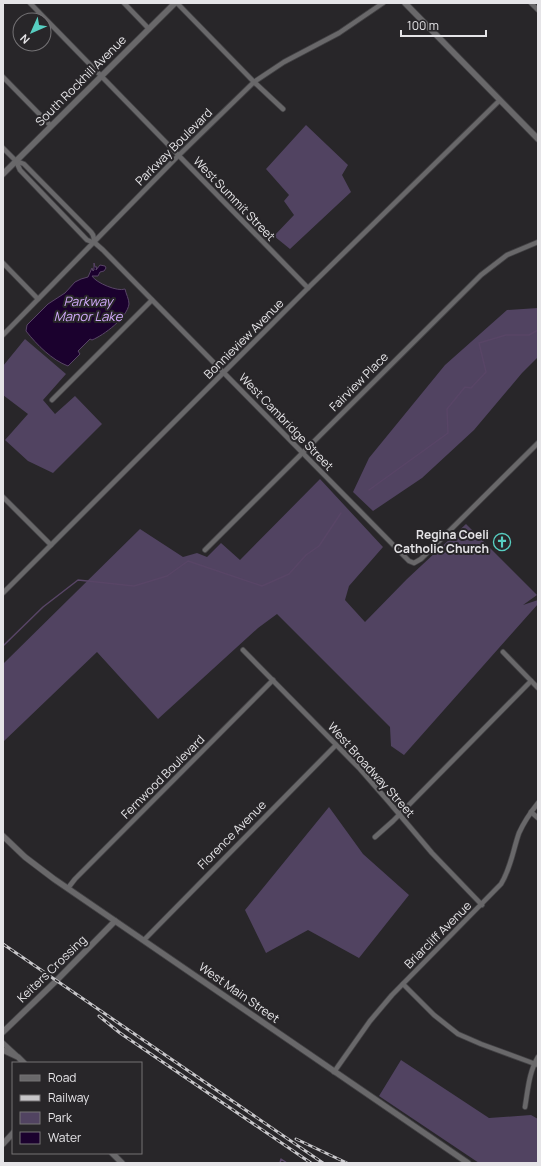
<svg xmlns="http://www.w3.org/2000/svg" width="541" height="1166" viewBox="0 0 541 1166" font-family="Manrope,sans-serif">
<style>
.green{fill:#514361}
.water{fill:#1b012e;stroke:#584566}
.lines{fill:none;stroke-linecap:round;stroke-linejoin:round}
.stream{stroke:#584566;stroke-width:1.5}
.minor-casing{stroke:#424144;stroke-width:6}
.tertiary-casing{stroke:#424144;stroke-width:7}
.minor{stroke:#69686a;stroke-width:4.5}
.tertiary{stroke:#69686a;stroke-width:5.5}
.rail-casing{stroke:#c7c6c9;stroke-width:3}
.rail{stroke:#282629;stroke-width:1.5;stroke-dasharray:4.5;stroke-linecap:butt}
.labels{text-anchor:middle;stroke-width:4;stroke-linejoin:round;paint-order:stroke}
.street-label{font-size:12px;fill:#e5e4e7;stroke:#282629}
.poi-label{font-size:12px;font-weight:bold;fill:#e5e4e7;stroke:#282629;text-anchor:end}
.water-label{font-size:13px;font-style:italic;fill:#d1aafa;stroke:#282629}
</style>
<rect width="100%" height="100%" fill="#282629"/>
<g class="green">
<path d="M306,125L348,165L342,175L351,192L290,249L274,236L294,215L284,201L289,195L266,169Z"/>
<path d="M538,308V357L522,373L474,430L422,478L373,511L353,492L369,458L445,365L507,310Z"/>
<path d="M25,339L66,374L43,400L55,414L75,396L102,424L53,473L28,461L5,440L28,414L3,395V366Z"/>
<path d="M320,479L383,547L349,586L345,600L365,622L407,579L466,524L537,595L523,605L538,600V604L404,755L391,746L390,727L277,614L258,628L158,719L97,652L3,742V664L140,529L183,557L197,553L207,557L221,543L240,560Z"/>
<path d="M329,807L363,854L409,895L359,958L308,930L266,953L245,910Z"/>
<path d="M401,1060L489,1118L531,1115L538,1119V1163H479L379,1096Z"/>
</g>
<path class="water" d="M94,263L95,267H97L96,270L100,265L105,266L106,268L104,271L100,272L98,276H92C96,283 118,292 125,289C126,294 129,299 129,304C127,318 104,335 92,340L90,339L78,351L80,354L68,366C52,360 37,345 26,331L27,325L48,304L65,293L75,282L81,279L88,277L92,268L93,271L94,270Z"/>
<g class="lines">
<g class="stream">
<path d="M369,490L448,433L447,409L465,387L471,388L486,372L479,343L506,335H529L538,330"/>
<path d="M3,646L43,607L78,580L134,586L167,576L188,561L262,586L289,574L306,555L319,546L341,513"/>
<path d="M280,1163L281,1159L287,1163"/>
</g>
<g class="minor-casing">
<g id="minor">
<path d="M30,3L308,288"/>
<path d="M124,3L149,29"/>
<path d="M177,3L254,82L283,109"/>
<path d="M531,3L538,10"/>
<path d="M3,77L51,126"/>
<path d="M3,148L16,161L20,170L87,240L95,243L103,250L409,561L414,563L421,559L538,443"/>
<path d="M16,161L24,164L91,232L93,235L95,243"/>
<path d="M3,263L38,299"/>
<path d="M3,335L178,156L254,82L284,62L339,33L383,3"/>
<path d="M52,400L152,300"/>
<path d="M3,497L51,545"/>
<path d="M205,550L481,275L507,255L538,242"/>
<path d="M3,593L308,288L500,100"/>
<path d="M243,650L360,769L388,801L432,853L482,905"/>
<path d="M503,652L538,688"/>
<path d="M531,812L538,818"/>
<path d="M375,837L393,821L531,681"/>
<path d="M68,888L75,879L273,680"/>
<path d="M144,940L336,745"/>
<path d="M403,984L434,1015L458,1034L481,1044L538,1065"/>
<path d="M3,1043L16,1055"/>
<path d="M334,1072L370,1021L392,995L501,884C511,868 513,850 519,833C524,822 530,813 538,803"/>
<path d="M525,1107C528,1089 529,1072 538,1057"/>
</g>
</g>
<g class="tertiary-casing">
<g id="tertiary">
<path d="M405,3L538,139"/>
<path d="M3,174L175,3"/>
<path d="M3,836L25,857L54,879L468,1163"/>
<path d="M3,1032L56,981L115,921"/>
<path d="M3,1050L18,1057L24,1063"/>
<path d="M3,1144L13,1133"/>
<path d="M112,1153L122,1163"/>
</g>
</g>
<use href="#minor" class="minor"/>
<use href="#tertiary" class="tertiary"/>
<g class="rail-casing">
<g id="rail">
<path d="M3,944L323,1163"/>
<path d="M99,1016L120,1033L311,1163"/>
<path d="M296,1139L347,1163"/>
</g>
</g>
<use href="#rail" class="rail"/>
</g>
<defs>
<g id="church-ring" transform="scale(0.9)"><circle r="9.5" fill="#282629" stroke="#57cec1" stroke-width="1.5"/><path d="M-1.2-6h2.4v3.5h3.3v2.4h-3.3V6h-2.4V-.1h-3.3v-2.4h3.3Z" fill="#57cec1"/></g>
</defs>
<g fill-rule="evenodd">
<use href="#church-ring" x="502" y="542"/>
</g>
<g class="labels">
<g class="street-label">
<text transform="translate(81 81) rotate(-45)" y="4">South Rockhill Avenue</text>
<text transform="translate(174 147) rotate(-45)" y="4">Parkway Boulevard</text>
<text transform="translate(234 199) rotate(46)" y="4">West Summit Street</text>
<text transform="translate(244 339) rotate(-45)" y="4">Bonnieview Avenue</text>
<text transform="translate(359 382) rotate(-45)" y="4">Fairview Place</text>
<text transform="translate(286 422) rotate(46)" y="4">West Cambridge Street</text>
<text transform="translate(371 770) rotate(48)" y="4">West Broadway Street</text>
<text transform="translate(163 777) rotate(-45)" y="4">Fernwood Boulevard</text>
<text transform="translate(232 835) rotate(-45)" y="4">Florence Avenue</text>
<text transform="translate(438 935) rotate(-45)" y="4">Briarcliff Avenue</text>
<text transform="translate(52 969) rotate(-44)" y="4">Keiters Crossing</text>
<text transform="translate(239 993) rotate(35)" y="4">West Main Street</text>
</g>
<g class="poi-label">
<text x="489" y="539">Regina Coeli<tspan x="489" dy="14">Catholic Church</tspan></text>
</g>
<g class="water-label">
<text x="88" y="306">Parkway<tspan x="88" dy="15">Manor Lake</tspan></text>
</g>
</g>
<rect width="541" height="1166" fill="none" stroke="#e5e4e7" stroke-width="8"/>
<rect x="12" y="1062" width="130" height="92" fill="#282629" stroke="#747275"/>
<rect x="20" y="1075" width="20" height="6" fill="#69686a" stroke="#747275"/>
<text x="48" y="1082" font-size="12" fill="#e5e4e7">Road</text>
<rect x="20" y="1095" width="20" height="6" fill="#c7c6c9" stroke="#747275"/>
<text x="48" y="1102" font-size="12" fill="#e5e4e7">Railway</text>
<rect x="20" y="1112" width="20" height="12" fill="#514361" stroke="#747275"/>
<text x="48" y="1122" font-size="12" fill="#e5e4e7">Park</text>
<rect x="20" y="1132" width="20" height="12" fill="#1b012e" stroke="#747275"/>
<text x="48" y="1142" font-size="12" fill="#e5e4e7">Water</text>
<g transform="translate(32 32) rotate(225)"><circle r="19" fill="#282629" stroke="#747275"/>
<path d="M0-3L7 15L0 10L-7 15Z" fill="#57cec1"/>
<text y="-6" font-size="11" font-weight="bold" text-anchor="middle" fill="#e5e4e7">N</text>
</g>
<path d="M401 30v6h85v-6" fill="none" stroke="#e5e4e7" stroke-width="2"/>
<text x="407" y="30" font-size="12" fill="#e5e4e7" stroke="#282629" stroke-width="3" paint-order="stroke">100 m</text>
</svg>
